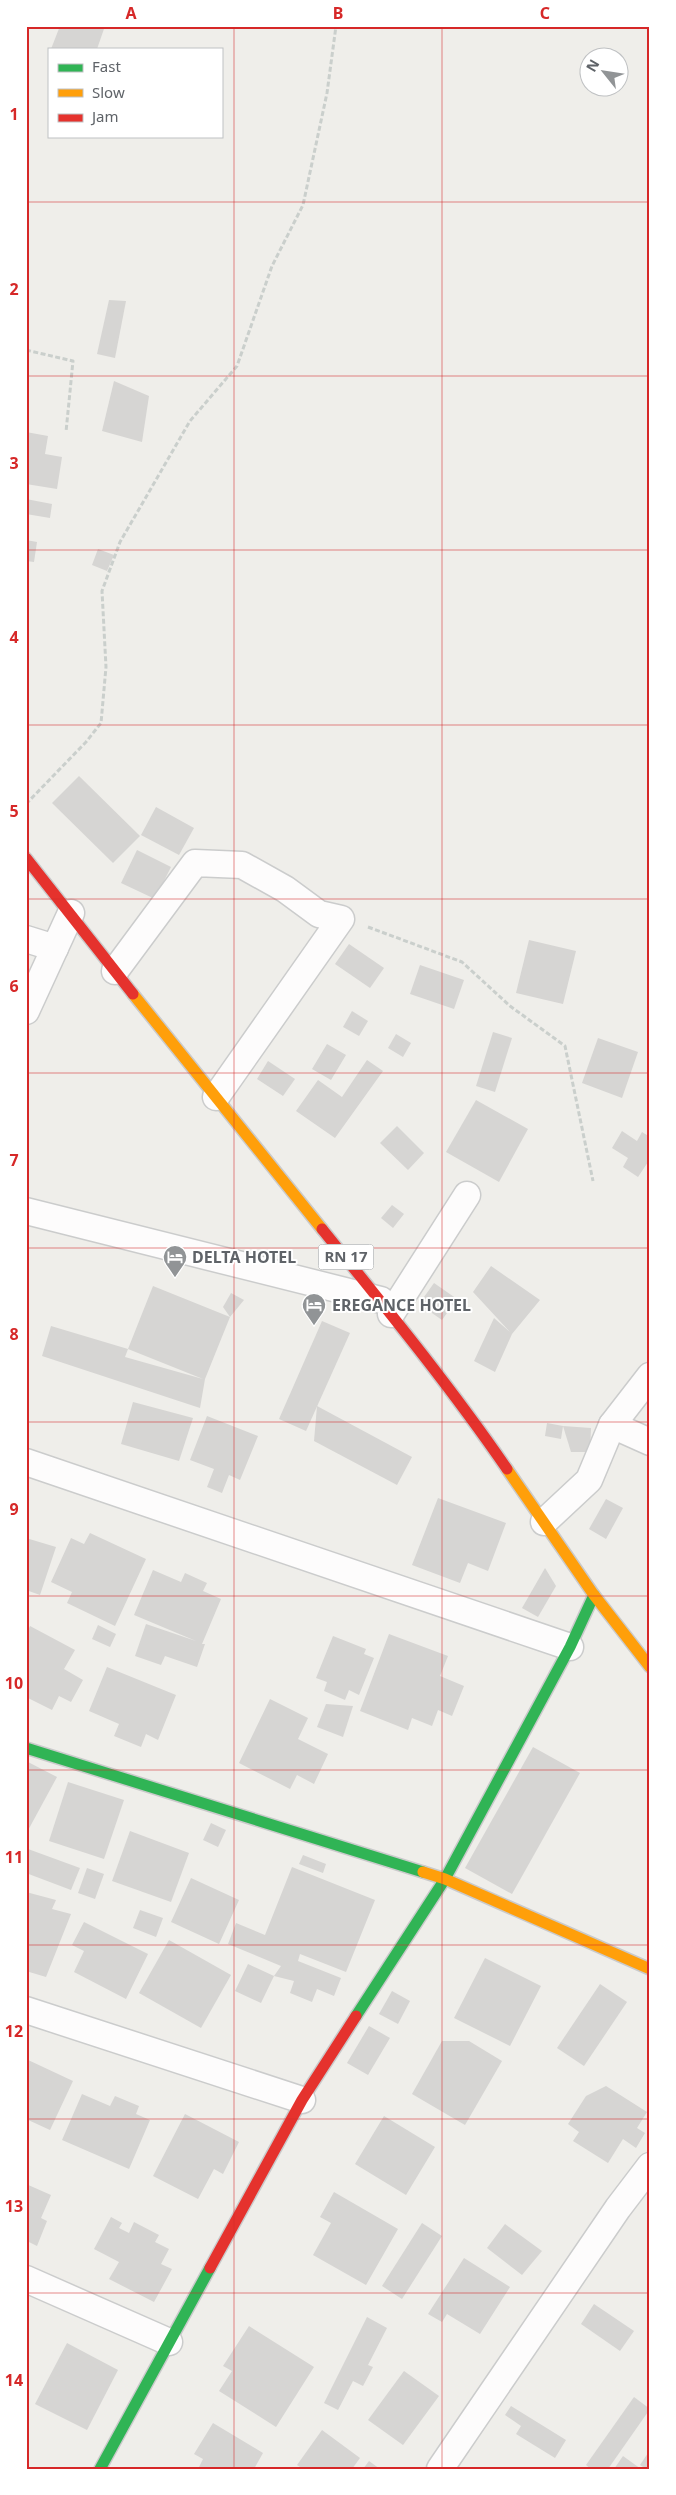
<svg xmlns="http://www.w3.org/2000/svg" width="676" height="2495" viewBox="0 0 676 2495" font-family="'Noto Sans',sans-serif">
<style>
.building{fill:#d6d5d3;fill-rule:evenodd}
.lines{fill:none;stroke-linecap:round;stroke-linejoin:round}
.street-casing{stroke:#cbcccc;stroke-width:29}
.fast-casing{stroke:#cacacb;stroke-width:14}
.slow-casing{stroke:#cacacb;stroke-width:14}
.jam-casing{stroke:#cacacb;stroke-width:14}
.path{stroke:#cacfcc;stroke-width:3;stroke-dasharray:5 2.5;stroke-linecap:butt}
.street{stroke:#fdfcfc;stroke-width:26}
.fast{stroke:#30b455;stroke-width:11}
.slow{stroke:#ff9f0a;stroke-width:11}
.jam{stroke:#e5322d;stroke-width:11}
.grid{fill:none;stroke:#d62828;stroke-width:1;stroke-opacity:0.55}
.labels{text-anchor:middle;stroke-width:4;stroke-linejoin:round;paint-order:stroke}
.shield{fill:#fff;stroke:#8f9295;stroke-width:1}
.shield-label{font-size:15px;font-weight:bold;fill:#5f6368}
.poi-label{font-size:16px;font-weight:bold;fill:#5f6368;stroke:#fff;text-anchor:start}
.neatline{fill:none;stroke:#d62828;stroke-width:2}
.grid-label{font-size:16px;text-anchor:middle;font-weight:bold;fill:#d62828}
</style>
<rect width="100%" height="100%" fill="#efeeea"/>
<g class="building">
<path d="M60,26H105L97,49H51Z"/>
<path d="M109,300L126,301L115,358L97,354Z"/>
<path d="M114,381L149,396L142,442L102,431Z"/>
<path d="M26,432L48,436L45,454L62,457L57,489L26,484Z"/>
<path d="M26,499L52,504L50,518L26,514Z"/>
<path d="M26,540L37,542L34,562L26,561Z"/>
<path d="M98,549L114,555L107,571L92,565Z"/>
<path d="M79,776L140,836L113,863L52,803Z"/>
<path d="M156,807L194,828L179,855L141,835Z"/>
<path d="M137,850L171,867L155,899L121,883Z"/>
<path d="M529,940L576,951L563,1004L516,993Z"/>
<path d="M349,944L384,968L370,988L335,964Z"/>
<path d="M420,965L464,980L454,1009L410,994Z"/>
<path d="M352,1011L368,1021L359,1036L343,1027Z"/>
<path d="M493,1032L512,1038L495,1092L476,1086Z"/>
<path d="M396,1034L411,1043L403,1057L388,1048Z"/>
<path d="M598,1038L638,1052L622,1098L582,1083Z"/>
<path d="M327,1044L346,1055L331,1080L312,1069Z"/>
<path d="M367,1060L383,1071L335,1138L296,1111L318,1080L342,1097Z"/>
<path d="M268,1061L295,1079L283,1096L257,1079Z"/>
<path d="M476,1100L528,1129L499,1182L446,1152Z"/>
<path d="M397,1126L424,1153L408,1170L380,1143Z"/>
<path d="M622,1131L637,1141L642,1132L650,1137V1159L638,1177L623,1167L628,1158L612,1148Z"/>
<path d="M392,1205L404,1214L393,1228L381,1218Z"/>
<path d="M491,1266L540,1300L512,1334L495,1372L474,1361L494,1318L510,1332L473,1292Z"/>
<path d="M434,1283L457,1299L442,1320L419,1304Z"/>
<path d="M153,1286L230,1317L205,1379L200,1408L42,1356L51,1326L128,1349ZM128,1349L203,1379L125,1357Z"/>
<path d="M231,1293L244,1300L230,1317L223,1307Z"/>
<path d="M322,1321L350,1333L306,1431L279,1419Z"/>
<path d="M133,1402L193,1418L179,1461L121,1444Z"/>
<path d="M317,1406L412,1457L397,1485L314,1441Z"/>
<path d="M207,1416L258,1436L240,1480L229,1475L222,1493L207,1487L214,1469L190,1460Z"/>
<path d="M547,1423L563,1426L561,1439L545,1436Z"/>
<path d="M563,1426L591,1428L590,1452H571Z"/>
<path d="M438,1498L506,1523L488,1571L468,1563L460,1583L412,1565Z"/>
<path d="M606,1499L623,1508L606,1539L589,1529Z"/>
<path d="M90,1533L146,1559L115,1626L67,1603L72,1592L51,1582L71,1538L84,1544Z"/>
<path d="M26,1538L56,1547L40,1595L26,1590Z"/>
<path d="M545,1568L556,1586L538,1617L522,1608Z"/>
<path d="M153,1570L181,1582L185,1573L207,1583L203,1591L221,1599L202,1644H205L197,1667L165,1656L161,1665L135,1656L146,1624L196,1641L134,1615Z"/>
<path d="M98,1625L116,1634L110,1647L92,1639Z"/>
<path d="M30,1626L75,1650L64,1669L83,1680L71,1702L59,1696L52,1710L26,1697V1634Z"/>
<path d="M389,1634L448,1656L440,1676L464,1686L452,1716L438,1710L432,1726L412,1718L408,1730L360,1711Z"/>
<path d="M333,1636L366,1649L364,1654L374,1658L359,1695L349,1690L345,1700L324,1691L327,1682L316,1678Z"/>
<path d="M107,1667L176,1695L158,1740L146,1734L141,1747L114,1736L119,1724L89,1711Z"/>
<path d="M270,1699L308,1718L298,1739L328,1754L314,1784L297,1775L290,1789L239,1763Z"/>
<path d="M326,1704L353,1706L343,1737L317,1727Z"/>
<path d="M533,1747L580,1773L512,1894L465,1868Z"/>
<path d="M28,1762L57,1777L26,1834V1764Z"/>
<path d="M68,1782L124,1800L104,1859L49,1841Z"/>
<path d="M211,1823L226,1830L218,1847L203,1840Z"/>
<path d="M130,1831L189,1853L171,1902L112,1881Z"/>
<path d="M28,1849L80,1868L71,1890L26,1873Z"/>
<path d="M303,1855L326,1864L323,1873L299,1864Z"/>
<path d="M292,1867L375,1900L346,1972L300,1954L298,1961L341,1978L334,1996L317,1989L312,2002L290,1993L294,1981L274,1976L281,1966L228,1944L236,1923L265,1935Z"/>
<path d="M87,1868L104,1874L95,1899L78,1893Z"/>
<path d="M191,1878L239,1900L219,1944L171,1922Z"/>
<path d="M26,1892L56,1900L52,1909L71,1914L46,1977L26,1971Z"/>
<path d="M140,1910L163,1918L156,1937L133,1928Z"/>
<path d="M84,1922L148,1954L126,1999L74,1972L84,1951L72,1945Z"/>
<path d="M169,1940L231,1975L201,2028L139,1993Z"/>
<path d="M485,1958L541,1986L510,2046L454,2018Z"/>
<path d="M248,1964L274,1976L261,2003L235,1991Z"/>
<path d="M600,1984L627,2002L584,2066L557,2048Z"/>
<path d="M392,1991L410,2001L398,2024L379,2014Z"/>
<path d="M369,2026L390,2038L368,2075L347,2063Z"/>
<path d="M442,2041H469L502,2061L465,2125L412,2094Z"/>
<path d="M26,2059L73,2081L50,2130L26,2119Z"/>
<path d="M606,2086L647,2112L637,2128L645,2133L636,2148L623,2139L608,2163L573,2141L579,2132L568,2124L586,2096Z"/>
<path d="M82,2094L110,2106L115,2096L139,2106L136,2114L150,2120L129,2169L62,2140Z"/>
<path d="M185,2114L239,2142L223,2174L214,2169L198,2199L153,2176Z"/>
<path d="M384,2116L435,2147L406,2195L355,2164Z"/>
<path d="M26,2184L51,2195L41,2218L47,2221L37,2246L29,2242L26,2248Z"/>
<path d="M334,2192L398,2229L366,2285L313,2255L331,2223L320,2217Z"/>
<path d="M111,2217L122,2223L119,2228L129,2233L134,2222L159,2235L155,2242L169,2249L161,2264L172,2269L154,2302L109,2279L119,2262L94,2249Z"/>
<path d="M422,2223L442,2236L402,2299L382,2286Z"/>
<path d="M505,2224L542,2251L522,2275L487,2248Z"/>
<path d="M464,2258L510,2287L480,2334L447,2314L442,2322L428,2314Z"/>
<path d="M594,2304L634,2331L620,2351L581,2324Z"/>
<path d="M367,2317L387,2328L368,2365L373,2367L363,2386L353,2381L338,2410L324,2403Z"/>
<path d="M249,2326L314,2367L276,2427L219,2391L232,2371L223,2366Z"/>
<path d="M67,2343L118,2370L87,2430L35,2404Z"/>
<path d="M404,2371L439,2396L403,2445L368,2420Z"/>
<path d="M634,2397L650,2409L608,2469H591L586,2465Z"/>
<path d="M511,2406L566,2440L555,2458L516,2434L521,2426L505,2415Z"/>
<path d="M213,2423L263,2453L254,2469H198L203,2459L194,2454Z"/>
<path d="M322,2430L360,2458L352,2469H303L297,2465Z"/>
<path d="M650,2450V2469H646L640,2465Z"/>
<path d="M623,2456L641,2469H614Z"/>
<path d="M369,2461L380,2469H363Z"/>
</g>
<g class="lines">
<g class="street-casing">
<g id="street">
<path d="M26,939L55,948"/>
<path d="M115,971L195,863L242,865L285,889L319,914L341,919L216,1097"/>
<path d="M26,1011L71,913"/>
<path d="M26,1211L381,1300"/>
<path d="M391,1314L467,1195"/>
<path d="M612,1425L650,1376"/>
<path d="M26,1462L570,1647"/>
<path d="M544,1522L589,1480L612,1425L650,1442"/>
<path d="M26,2010L302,2100"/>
<path d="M26,2279L169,2342"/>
<path d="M440,2469L618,2208L650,2166"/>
</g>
</g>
<g class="fast-casing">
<g id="fast">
<path d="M26,1748L423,1872"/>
<path d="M356,2016L445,1879L570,1647L594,1595"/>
<path d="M100,2469L210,2268"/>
</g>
</g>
<g class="slow-casing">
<g id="slow">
<path d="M133,994L322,1229"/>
<path d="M507,1469L594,1595L650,1667"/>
<path d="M423,1872L445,1879L650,1969"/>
</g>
</g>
<g class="jam-casing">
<g id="jam">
<path d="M26,858L133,994"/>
<path d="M322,1229C386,1308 450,1386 507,1469"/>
<path d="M210,2268L302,2100L356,2016"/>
</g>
</g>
<g class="path">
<path d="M26,350L73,361L66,432"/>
<path d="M26,804L86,742L101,723L106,667L102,591L120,542L190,421L237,366L272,266L303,205L327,93L336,26"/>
<path d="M368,927L462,962L510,1006L565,1046L593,1181"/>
</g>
<use href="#street" class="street"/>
<use href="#fast" class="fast"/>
<use href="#slow" class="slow"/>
<use href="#jam" class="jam"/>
</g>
<path class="grid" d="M234,26V2469M442,26V2469M26,202H650M26,376H650M26,550H650M26,725H650M26,899H650M26,1073H650M26,1248H650M26,1422H650M26,1596H650M26,1770H650M26,1945H650M26,2119H650M26,2293H650"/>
<defs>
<g id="hotel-pin" transform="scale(1.25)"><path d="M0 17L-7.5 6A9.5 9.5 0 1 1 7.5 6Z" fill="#919496" stroke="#fff"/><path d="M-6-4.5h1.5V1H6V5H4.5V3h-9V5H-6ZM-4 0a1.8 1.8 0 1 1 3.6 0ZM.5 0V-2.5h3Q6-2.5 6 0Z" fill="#fff"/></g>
</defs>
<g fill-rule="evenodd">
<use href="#hotel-pin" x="175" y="1257"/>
<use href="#hotel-pin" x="314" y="1305"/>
</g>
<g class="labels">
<rect class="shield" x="318.5" y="1244.5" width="55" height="25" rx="4"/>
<g class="shield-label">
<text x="346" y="1262">RN 17</text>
</g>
<g class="poi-label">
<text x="192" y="1263">DELTA HOTEL</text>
<text x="332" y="1311">EREGANCE HOTEL</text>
</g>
</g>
<rect width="676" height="2495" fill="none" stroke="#ffffff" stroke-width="55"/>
<rect x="48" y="48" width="175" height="90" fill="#ffffff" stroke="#bfc1c3"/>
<rect x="58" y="64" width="25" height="8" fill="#30b455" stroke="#bfc1c3"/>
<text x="92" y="72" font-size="15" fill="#5f6368">Fast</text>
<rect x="58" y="89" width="25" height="8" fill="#ff9f0a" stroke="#bfc1c3"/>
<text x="92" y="98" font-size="15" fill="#5f6368">Slow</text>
<rect x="58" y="114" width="25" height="8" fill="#e5322d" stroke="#bfc1c3"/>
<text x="92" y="122" font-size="15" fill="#5f6368">Jam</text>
<g transform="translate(604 72) rotate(300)"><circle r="24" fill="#ffffff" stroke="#bfc1c3"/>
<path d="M0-4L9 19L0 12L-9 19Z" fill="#919496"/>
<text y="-8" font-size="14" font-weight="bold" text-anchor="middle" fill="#5f6368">N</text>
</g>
<rect x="28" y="28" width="620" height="2440" class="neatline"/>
<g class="grid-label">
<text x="131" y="19">A</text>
<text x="338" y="19">B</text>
<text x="545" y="19">C</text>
<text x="14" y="120">1</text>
<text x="14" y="295">2</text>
<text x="14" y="469">3</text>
<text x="14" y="643">4</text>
<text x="14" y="817">5</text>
<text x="14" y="992">6</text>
<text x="14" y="1166">7</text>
<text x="14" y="1340">8</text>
<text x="14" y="1515">9</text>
<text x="14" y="1689">10</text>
<text x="14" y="1863">11</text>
<text x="14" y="2037">12</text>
<text x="14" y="2212">13</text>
<text x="14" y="2386">14</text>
</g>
</svg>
